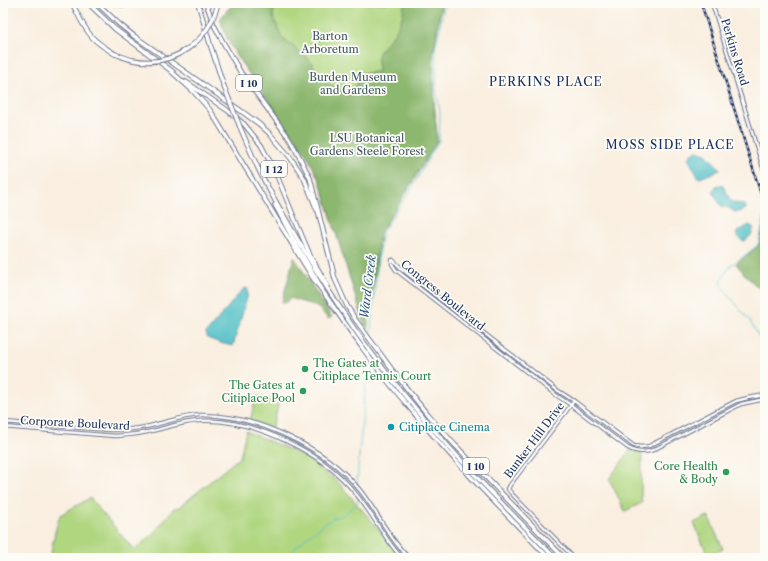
<svg xmlns="http://www.w3.org/2000/svg" width="768" height="561" viewBox="0 0 768 561" font-family="'Libre Caslon Text',serif">
<style>
.green{fill:#b0d680;stroke:#66826f}
.forest{fill:#8cb76e;stroke:#547366}
.water{fill:#51bfc5;stroke:#367792}
.lines{fill:none;stroke-linecap:round;stroke-linejoin:round}
.stream{stroke:#51bfc5;stroke-width:1}
.secondary-casing{stroke:#69728b;stroke-width:4.5}
.highway-casing{stroke:#69728b;stroke-width:5.5}
.secondary{stroke:#fff;stroke-width:2.5}
.highway{stroke:#fff;stroke-width:3.5}
.rail-casing{stroke:#1b2f5e;stroke-width:2.5}
.rail{stroke:#fdfcf7;stroke-width:1;stroke-dasharray:3;stroke-linecap:butt}
.highway-bridge-casing{stroke:#69728b;stroke-width:5.5;stroke-linecap:butt}
.highway-bridge{stroke:#fff;stroke-width:3.5}
.leisure-dot{fill:#2e9e5b;stroke:#fdfcf7;stroke-width:1.5}
.culture-dot{fill:#0f9aa8;stroke:#fdfcf7;stroke-width:1.5}
.labels{text-anchor:middle;stroke-width:3.5;stroke-linejoin:round;paint-order:stroke}
.shield{fill:#fdfcf7;stroke:#5f6c8c;stroke-width:1}
.shield-label{font-size:10px;font-weight:bold;fill:#1b2f5e}
.park-label{font-size:11px;fill:#405966;stroke:#fdfcf7}
.street-label{font-size:11px;fill:#1b2f5e;stroke:#fdfcf7}
.leisure-label{font-size:11px;fill:#27864d;stroke:#fdfcf7;text-anchor:end}
.culture-label{font-size:11px;fill:#0d838f;stroke:#fdfcf7;text-anchor:start}
.neighbourhood-label{font-size:12px;letter-spacing:1px;fill:#1b2f5e;stroke:#fdfcf7}
.water-label{font-size:12px;font-style:italic;fill:#2b5a7d;stroke:#fdfcf7}
</style>
<rect width="100%" height="100%" fill="#fdfcf7"/>
<filter id="ink" filterUnits="userSpaceOnUse"><feTurbulence type="fractalNoise" baseFrequency=".025" numOctaves="2"/><feDisplacementMap in="SourceGraphic" scale="8" xChannelSelector="R" yChannelSelector="G"/><feConvolveMatrix kernelMatrix="1 2 1 2 8 2 1 2 1" color-interpolation-filters="sRGB"/></filter>
<filter id="wash" filterUnits="userSpaceOnUse"><feTurbulence type="fractalNoise" baseFrequency=".012" numOctaves="4" result="noise"/><feDisplacementMap in="SourceGraphic" scale="16" xChannelSelector="R" yChannelSelector="G"/><feGaussianBlur stdDeviation="0.9" result="paint"/><feColorMatrix in="noise" values="0 0 0 0 0 0 0 0 0 0 0 0 0 0 0 0 0 1.4 0 .05"/><feComposite in="paint" operator="in"/></filter>
<g filter="url(#wash)">
<rect width="100%" height="100%" fill="#f9eedf"/>
<g class="green">
<path d="M231,3H442L433,53L434,100L437,141L400,202L380,232L375,273L367,329L364,324L320,181L308,157L236,55L227,38L220,19L231,6Z"/>
<path d="M256,396L279,403L272,428L250,421Z"/>
<path d="M246,431L304,456L337,481L404,558H50L55,532L60,515L90,498L134,550L152,535L175,507L177,509L240,457Z"/>
<path d="M630,450L641,453L642,455L641,496L642,503L625,511L609,479Z"/>
<path d="M708,516L723,549L710,555L707,553L694,523Z"/>
</g>
<g class="forest">
<path d="M231,3H275L273,16L282,38L309,59L318,72L329,85L344,90L354,88L360,79L359,73L378,72C378,66 377,59 379,53C381,48 385,45 389,40C398,29 404,17 404,3H442L433,53L434,100L437,141L400,202L380,232L367,329L364,324L320,181L308,157L236,55L227,38L220,19L231,6Z"/>
<path d="M765,217V294L747,277L736,264L758,246L761,239Z"/>
<path d="M294,257L332,317L328,319L321,310L315,306L290,298L286,303L282,302Z"/>
</g>
<g class="water">
<path d="M697,151L706,154L719,167L720,170L700,178L698,177L688,158L691,154Z"/>
<path d="M717,185L723,186C726,190 729,199 731,201C736,205 742,202 746,206V209L739,212H735L727,207H723L721,206L713,192L715,188Z"/>
<path d="M749,225L753,227C754,232 749,239 744,241H742L736,234L737,232Z"/>
<path d="M244,288L248,289L247,298L233,346L220,343L207,338L206,333Z"/>
</g>
<g class="lines">
<g class="stream">
<path d="M765,215L759,242L757,246L736,262L731,265L721,280L724,290L750,321L765,348"/>
<path d="M370,337L378,259L382,232L408,194L432,152L439,141L440,112L436,91V58L435,49L445,3"/>
<path d="M357,487L358,467L368,358"/>
<path d="M291,558L292,553L297,546L308,536L333,518L343,515L354,506L358,502V498"/>
</g>
</g>
</g>
<g filter="url(#ink)">
<g class="lines">
<g class="secondary-casing">
<g id="secondary">
<path d="M712,3L720,29L765,174"/>
<path d="M392,260V264L396,270L556,395L571,405L628,448C637,453 644,453 653,450L741,404L765,399"/>
<path d="M393,260L403,270L557,390L574,401L634,446L641,447L649,446L736,401L748,398L765,395"/>
<path d="M574,401L510,485L508,489L511,493L574,558"/>
<path d="M3,422L111,430C124,430 137,429 150,426C167,422 183,416 200,415C254,414 325,447 359,489C377,511 389,539 409,558"/>
<path d="M3,427L115,436C124,435 133,435 142,433C161,430 179,422 199,421C253,418 323,452 356,494C373,514 384,539 402,558"/>
</g>
</g>
<g class="highway-casing">
<g id="highway">
<path d="M72,3C78,14 83,27 92,37C98,44 107,49 115,54"/>
<path d="M88,3L115,29L173,72"/>
<path d="M97,3L119,24L134,36L244,113L259,124L269,133L290,157L304,178L317,210"/>
<path d="M114,3C124,6 134,6 145,3"/>
<path d="M198,3L211,47L223,84"/>
<path d="M206,3L214,25L223,42L241,73L289,138L300,158L310,178L335,279L347,306L355,319L393,371L427,414L455,445L564,558"/>
<path d="M172,72L193,91L210,110L316,283L319,286C346,325 373,365 404,401C449,456 499,507 549,558"/>
<path d="M186,82L227,110L244,124L261,145L275,171L296,222L310,255L327,285"/>
<path d="M240,127C246,141 252,155 258,168C270,193 284,216 298,240C331,297 368,352 411,403C456,458 506,507 555,558"/>
<path d="M275,205L292,237L318,282L319,285"/>
</g>
</g>
<use href="#secondary" class="secondary"/>
<use href="#highway" class="highway"/>
<g class="rail-casing">
<path id="rail" d="M701,3L765,207"/>
</g>
<use href="#rail" class="rail"/>
<g class="highway-bridge-casing">
<g id="highway-bridge">
<path d="M115,54C121,56 127,59 133,60C173,68 209,42 218,3"/>
<path d="M223,84L240,127"/>
</g>
</g>
<use href="#highway-bridge" class="highway-bridge"/>
</g>
</g>
<g class="leisure-dot">
<circle cx="305" cy="369" r="4"/>
<circle cx="303" cy="391" r="4"/>
<circle cx="726" cy="472" r="4"/>
</g>
<circle class="culture-dot" cx="391" cy="427" r="4"/>
<g class="labels">
<g class="shield">
<rect x="236" y="75" width="26" height="16" rx="3"/>
<rect x="261" y="161" width="26" height="16" rx="3"/>
<rect x="463" y="458" width="26" height="16" rx="3"/>
</g>
<g class="shield-label">
<text x="249" y="87">I 10</text>
<text x="274" y="173">I 12</text>
<text x="476" y="470">I 10</text>
</g>
<g class="park-label">
<text x="330" y="40">Barton<tspan x="330" dy="13">Arboretum</tspan></text>
<text x="353" y="81">Burden Museum<tspan x="353" dy="13">and Gardens</tspan></text>
<text x="367" y="142">LSU Botanical<tspan x="367" dy="13">Gardens Steele Forest</tspan></text>
</g>
<g class="street-label">
<text transform="translate(735 52) rotate(73)" y="4">Perkins Road</text>
<text transform="translate(443 295) rotate(39)" y="4">Congress Boulevard</text>
<text transform="translate(75 423) rotate(3)" y="4">Corporate Boulevard</text>
<text transform="translate(534 440) rotate(-53)" y="4">Bunker Hill Drive</text>
</g>
<g class="leisure-label">
<text x="313" y="367" text-anchor="start">The Gates at<tspan x="313" dy="13">Citiplace Tennis Court</tspan></text>
<text x="295" y="389">The Gates at<tspan x="295" dy="13">Citiplace Pool</tspan></text>
<text x="718" y="470">Core Health<tspan x="718" dy="13">&amp; Body</tspan></text>
</g>
<g class="culture-label">
<text x="399" y="431">Citiplace Cinema</text>
</g>
<g class="neighbourhood-label">
<text x="546" y="86">PERKINS PLACE</text>
<text x="670" y="149">MOSS SIDE PLACE</text>
</g>
<g class="water-label">
<text transform="translate(368 287) rotate(-83)" y="4">Ward Creek</text>
</g>
</g>
<rect width="768" height="561" fill="none" stroke="#fdfcf7" stroke-width="16"/>
</svg>
